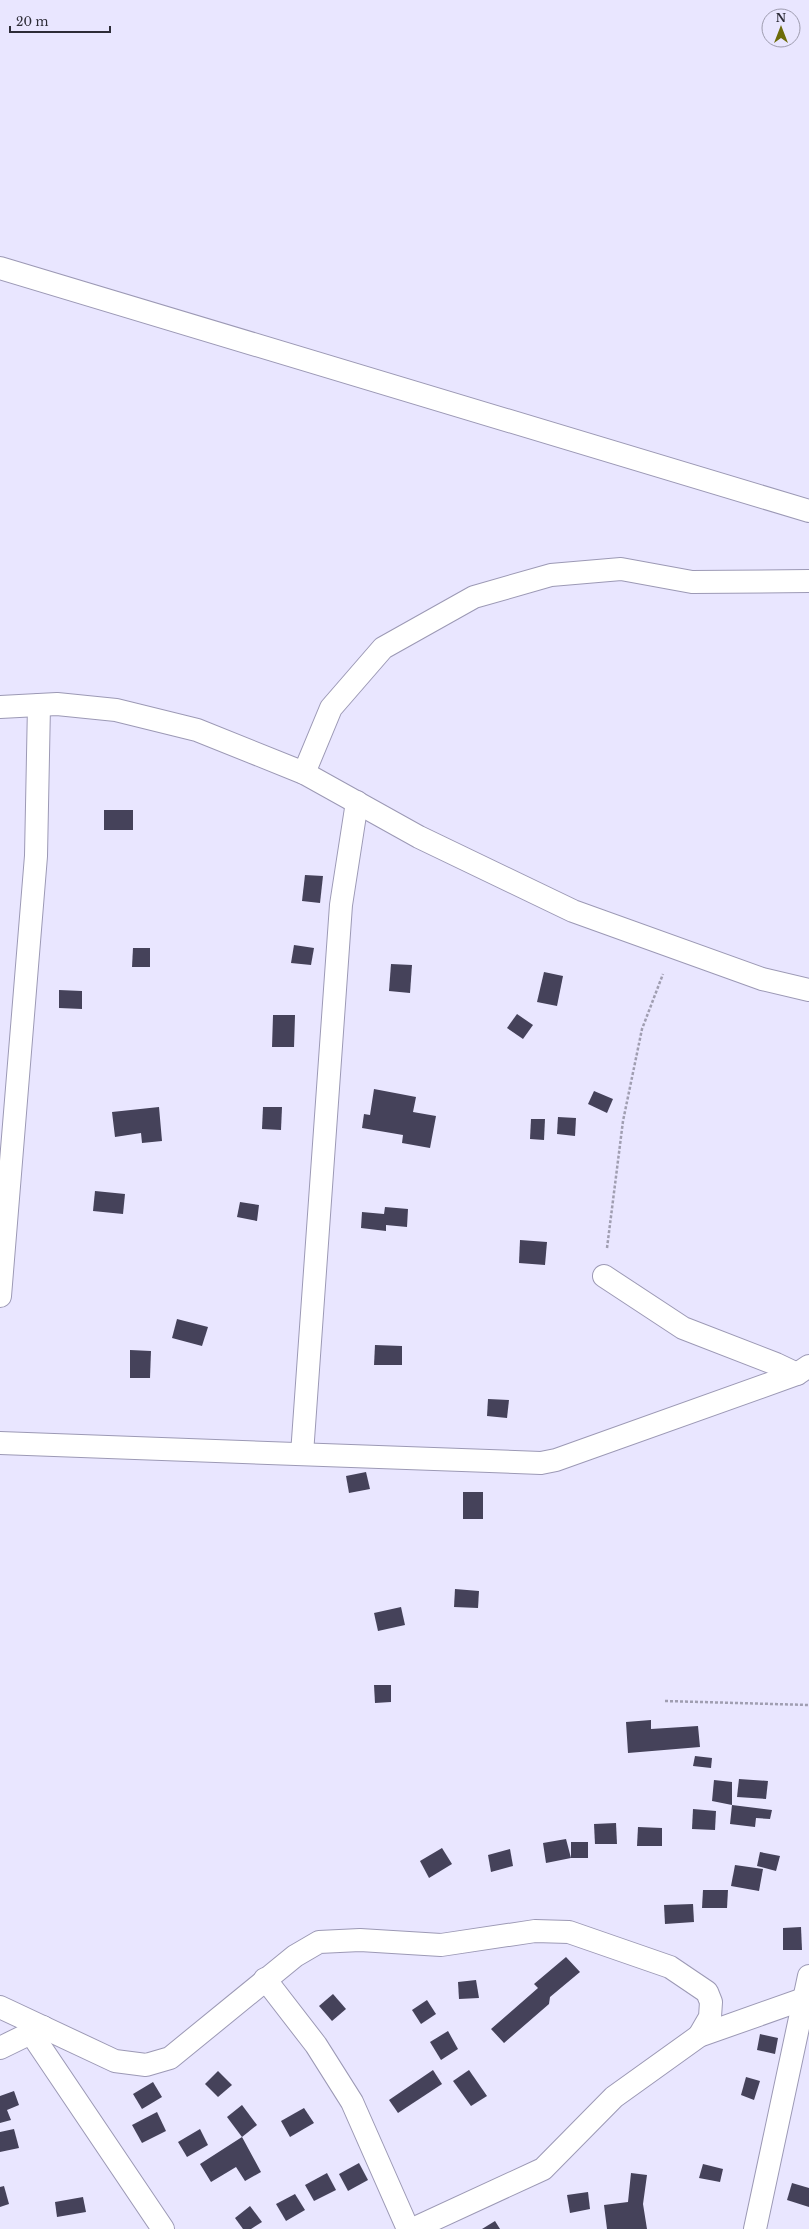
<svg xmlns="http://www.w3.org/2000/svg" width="809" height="2229" viewBox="0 0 809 2229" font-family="'Libre Baskerville',serif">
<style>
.building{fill:#45425a}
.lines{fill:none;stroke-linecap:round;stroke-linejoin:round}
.street-casing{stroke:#9c99b5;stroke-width:24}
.path{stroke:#a09eb1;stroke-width:2.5;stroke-dasharray:3 2;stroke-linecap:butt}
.street{stroke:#fff;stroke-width:22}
</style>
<rect width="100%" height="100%" fill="#e9e6ff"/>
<g class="building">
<rect x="104" y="810" width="29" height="20"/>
<path d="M305,875L323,876L320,903L302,901Z"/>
<path d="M294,945L314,948L311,965L291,963Z"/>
<path d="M133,948H150V967H132Z"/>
<path d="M391,964L412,965L410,993L389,991Z"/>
<path d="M544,972L563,976L557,1006L537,1002Z"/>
<path d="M59,990L82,991V1009L59,1008Z"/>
<path d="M517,1014L533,1025L523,1039L507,1028Z"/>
<path d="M273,1015H295L294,1047H272Z"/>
<path d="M374,1089L416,1097L413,1112L436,1116L430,1148L402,1143L403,1135L362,1128L364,1114L370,1115Z"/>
<path d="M594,1091L613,1099L607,1113L588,1104Z"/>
<path d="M159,1107L162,1141L142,1143L141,1133L115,1137L112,1112Z"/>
<path d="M263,1107H282L281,1130L262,1129Z"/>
<path d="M558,1117L576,1118L575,1136L557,1134Z"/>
<path d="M531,1119H545L544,1140L530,1139Z"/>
<path d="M95,1191L125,1194L123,1214L93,1211Z"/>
<path d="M240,1202L259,1205L257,1221L237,1217Z"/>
<path d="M385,1207L408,1209L407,1227L386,1225V1231L361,1228L362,1212L384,1214Z"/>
<path d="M520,1240L547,1242L545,1265L519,1263Z"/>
<path d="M177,1319L208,1327L202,1346L172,1338Z"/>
<path d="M375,1345L402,1346V1365H374Z"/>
<path d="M130,1350L151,1351L150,1378H130Z"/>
<path d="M488,1399L509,1400L507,1418L487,1416Z"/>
<path d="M366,1472L370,1489L349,1493L346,1476Z"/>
<rect x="463" y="1492" width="20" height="27"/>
<path d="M455,1589L479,1591L478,1608L454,1607Z"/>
<path d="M401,1607L405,1625L378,1631L374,1613Z"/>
<path d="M374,1685H391V1702L375,1703Z"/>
<path d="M651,1720V1729L698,1726L700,1747L628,1753L626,1722Z"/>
<path d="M695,1756L712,1758L711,1768L693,1766Z"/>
<path d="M739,1779L768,1781L766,1799L737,1797Z"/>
<path d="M714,1780L732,1782V1805L712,1801Z"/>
<path d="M732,1805L772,1810L770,1819L756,1818L755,1827L730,1824Z"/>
<path d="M693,1809L716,1811L715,1830L692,1829Z"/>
<path d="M616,1823L617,1844H595L594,1824Z"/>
<path d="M638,1827L662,1828V1846H637Z"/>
<path d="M566,1839L571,1858V1842H588V1858H571L546,1863L543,1843Z"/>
<path d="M442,1848L452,1864L429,1878L420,1861Z"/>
<path d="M510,1849L513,1866L491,1872L488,1855Z"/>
<path d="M760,1852L780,1856L776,1871L757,1866Z"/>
<path d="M735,1865L763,1869L759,1891L731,1886Z"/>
<path d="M703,1890H728L727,1908H702Z"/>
<path d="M693,1904L694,1922L665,1924L664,1905Z"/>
<path d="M801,1927L802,1950H783V1928Z"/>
<path d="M566,1957L580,1972L550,1997L549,2004L504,2043L491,2029L538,1988L534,1984Z"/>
<path d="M476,1980L479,1998L459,1999L458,1982Z"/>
<path d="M333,1994L346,2009L332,2021L319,2006Z"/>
<path d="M427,2000L436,2014L421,2024L412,2010Z"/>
<path d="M448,2031L458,2049L441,2060L430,2042Z"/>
<path d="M760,2034L778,2038L775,2054L757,2050Z"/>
<path d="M433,2070L442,2084L398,2113L389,2100Z"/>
<path d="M469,2070L487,2096L471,2106L453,2081Z"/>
<path d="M218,2071L232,2085L218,2097L205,2084Z"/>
<path d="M746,2077L760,2081L754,2100L741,2095Z"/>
<path d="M153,2082L162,2097L142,2109L133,2094Z"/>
<path d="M14,2091L19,2105L7,2110L11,2120L0,2123V2096Z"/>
<path d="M242,2105L257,2125L242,2137L227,2117Z"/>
<path d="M304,2108L314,2123L290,2137L281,2121Z"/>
<path d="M157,2112L166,2131L142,2143L132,2125Z"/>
<path d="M14,2129L19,2148L0,2152V2132Z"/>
<path d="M200,2129L208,2145L187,2157L178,2142Z"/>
<path d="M242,2137L261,2172L245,2181L236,2167L211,2182L200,2164Z"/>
<path d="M359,2163L368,2180L348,2191L339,2174Z"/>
<path d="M703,2164L723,2169L720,2182L699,2178Z"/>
<path d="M327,2173L336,2190L314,2201L305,2185Z"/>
<path d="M631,2173L647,2175L643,2204L647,2229H607L604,2205L628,2202Z"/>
<path d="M792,2183L809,2188V2207L787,2200Z"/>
<path d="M4,2186L9,2204L0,2207V2187Z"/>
<path d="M588,2192L590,2209L570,2213L567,2195Z"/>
<path d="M295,2194L305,2210L286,2221L276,2204Z"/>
<path d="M83,2197L86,2212L57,2217L55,2202Z"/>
<path d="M250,2206L262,2222L251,2229H243L235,2218Z"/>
<path d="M495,2221L500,2229H482Z"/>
</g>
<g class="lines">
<g class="street-casing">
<g id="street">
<path d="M0,268L809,511"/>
<path d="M0,707L57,704L116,710L197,730L304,773L419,837L573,911L762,979L809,990"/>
<path d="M304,773L331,708L383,648L474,597L551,575L621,569L692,582L809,581"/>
<path d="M604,1276L683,1328L776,1364L797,1374"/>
<path d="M0,1296L36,856L39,705"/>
<path d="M0,1443L541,1463L556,1460L797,1374L809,1366"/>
<path d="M302,1454L341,905L357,802"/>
<path d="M265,1979L316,2045L352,2102L408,2229"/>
<path d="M0,2007L115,2061L146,2065L170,2058L295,1956L319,1942L360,1940L441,1945L535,1931L569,1932L670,1967L707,1992L711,2002L710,2017L699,2036"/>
<path d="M31,2033L163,2229"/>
<path d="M0,2048L43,2027"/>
<path d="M413,2229L543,2169L614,2097L699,2036L809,1997"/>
<path d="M755,2229L809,1976"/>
</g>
</g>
<g class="path">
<path d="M607,1248L623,1121L642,1029L663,974"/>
<path d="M665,1701L809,1705"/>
</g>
<use href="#street" class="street"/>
</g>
<g transform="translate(781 28)"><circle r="19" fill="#e9e6ff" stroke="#9e9caf"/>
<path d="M0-3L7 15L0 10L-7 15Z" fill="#6c6b09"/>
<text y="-6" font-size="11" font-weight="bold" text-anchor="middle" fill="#2d2c37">N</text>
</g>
<path d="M10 26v6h100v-6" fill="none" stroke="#2d2c37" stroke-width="2"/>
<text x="16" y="26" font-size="12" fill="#2d2c37" stroke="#e9e6ff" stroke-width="3" paint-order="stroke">20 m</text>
</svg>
